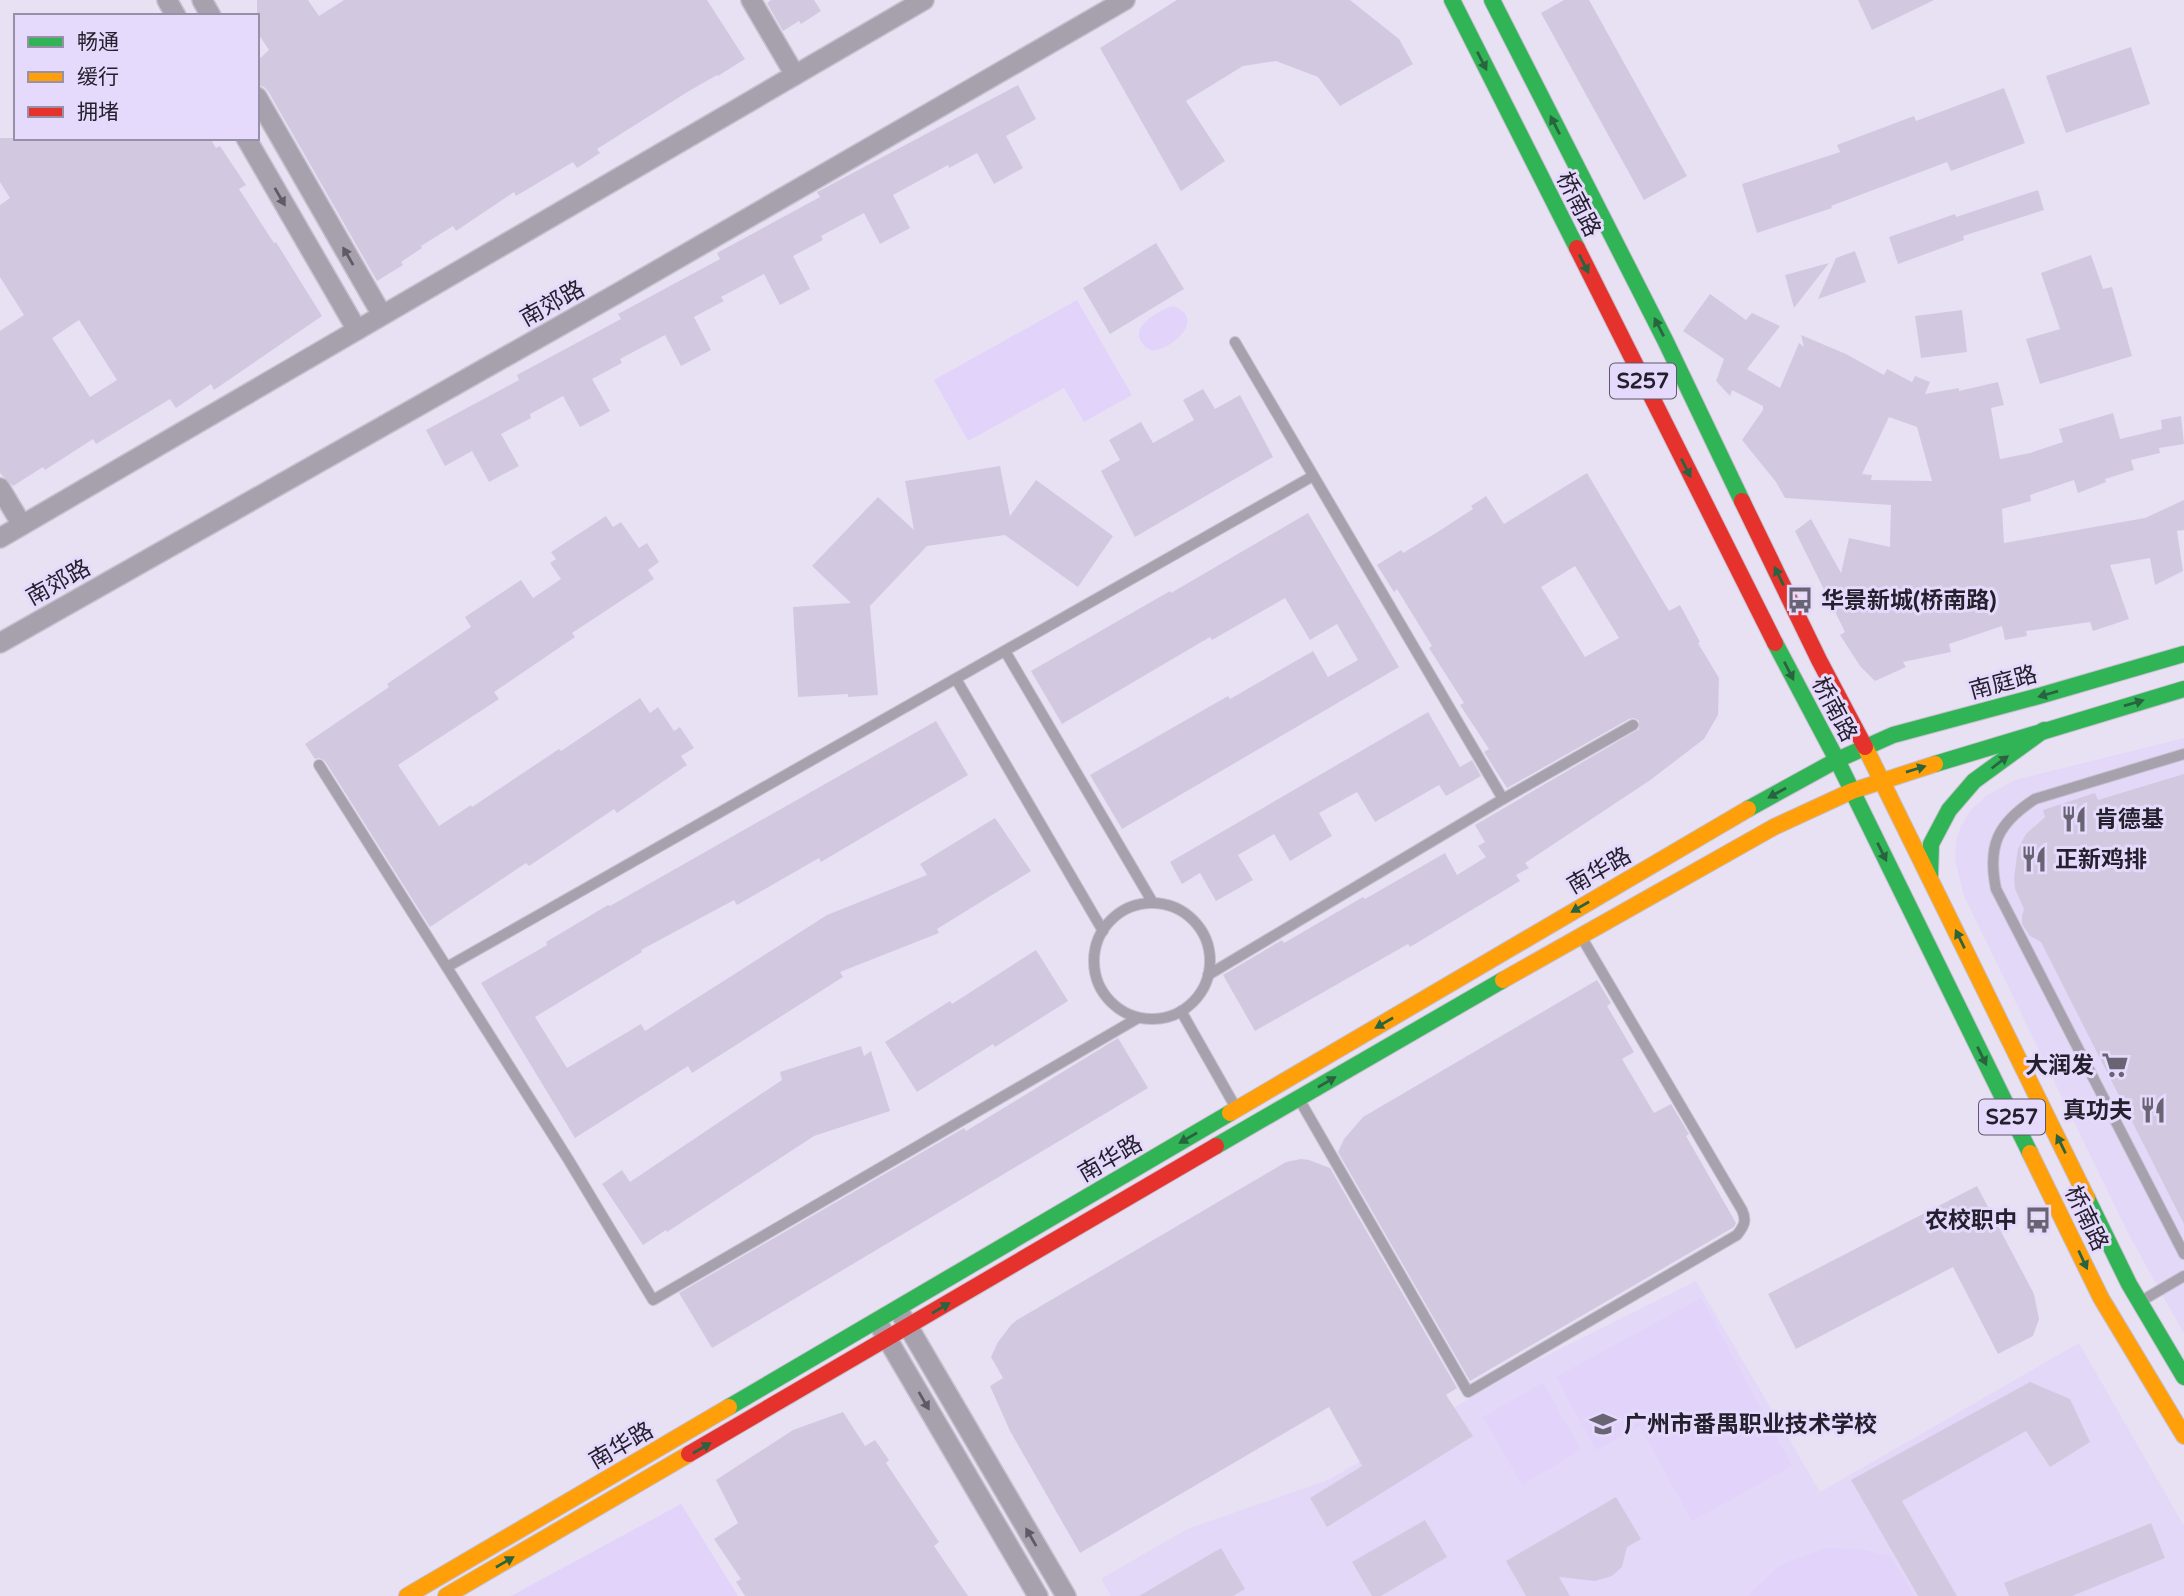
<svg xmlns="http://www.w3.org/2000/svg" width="2184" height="1596" viewBox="0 0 2184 1596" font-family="'Varela Round','Noto Sans SC',sans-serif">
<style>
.built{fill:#e3d8f7}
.green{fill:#e1d3fa}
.building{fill:#d2c9e1;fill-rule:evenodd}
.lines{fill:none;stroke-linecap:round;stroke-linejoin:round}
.lane-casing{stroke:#c6c0cf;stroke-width:12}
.street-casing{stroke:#c6c0cf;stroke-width:22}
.fast-casing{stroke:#c6c0cf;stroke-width:18}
.slow-casing{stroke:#c6c0cf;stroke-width:18}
.jam-casing{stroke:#c6c0cf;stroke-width:18}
.lane{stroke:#a6a1ad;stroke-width:10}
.street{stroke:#a6a1ad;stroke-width:19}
.fast{stroke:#30b455;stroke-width:16}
.slow{stroke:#ff9f0a;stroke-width:16}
.jam{stroke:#e5322d;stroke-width:16}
.oneway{fill:#2a633f}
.oneway2{fill:#5f5a67}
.labels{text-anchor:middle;stroke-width:6;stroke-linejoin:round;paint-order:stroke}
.shield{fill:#e5d9fc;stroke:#5f586b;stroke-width:2}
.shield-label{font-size:21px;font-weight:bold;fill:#25202d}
.street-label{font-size:23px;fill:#25202d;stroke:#e5d9fc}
.poi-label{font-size:23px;font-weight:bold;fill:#25202d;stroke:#e5d9fc;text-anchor:start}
</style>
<rect width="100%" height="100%" fill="#e8e1f4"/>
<g class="built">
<path d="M2184,738V1334L2129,1235L1964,896L1955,860L1956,841L1961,826L1970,811L1987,795L2015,780Z"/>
<path d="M1696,1281L1820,1492L2079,1343L2184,1526V1596H1111L1101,1579L1187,1529L1328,1480L1524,1367Z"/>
</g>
<g class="green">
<path d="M1077,300L1132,395L1084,422L1064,388L968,441L934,380Z"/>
<path d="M1173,306C1210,320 1166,353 1151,350C1148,349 1144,346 1142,343C1129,326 1160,310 1173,306Z"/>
<path d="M1701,1298L1792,1466L1692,1521L1640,1426L1596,1450L1556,1377Z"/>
<path d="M1543,1383L1581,1450L1522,1485L1483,1417Z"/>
<path d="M681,1504L738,1596H511Z"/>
<path d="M1825,1548L1865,1550L1891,1557L1915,1596H1747L1779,1566Z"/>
</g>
<g class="building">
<path d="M257,0H308L319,16L344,0H707L745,59L718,76L717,75L689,91L597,149L600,153L577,168L573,162L516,196L514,192L456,231L453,226L421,246L422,248L401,262L403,265L377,281L268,91L264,87L257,85V61L269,50L257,32Z"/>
<path d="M771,0H814L821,11L801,24L799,21L783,31L767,3Z"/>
<path d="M1177,0H1350L1399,39L1413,64L1340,106L1318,77L1276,61L1243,66L1186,101L1225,161L1181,191L1100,48Z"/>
<path d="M1564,0H1589L1687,176L1644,200L1541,13Z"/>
<path d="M1858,0H1934L1872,30Z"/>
<path d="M2131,47L2150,104L2066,133L2046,76Z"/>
<path d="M1018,85L1036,119L1006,136L1023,168L994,184L977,153L949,168L948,165L893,195L910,228L880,244L864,213L821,236L823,240L793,256L810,289L780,305L764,274L721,297L724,301L694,317L711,350L681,366L665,335L620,359L622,363L592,379L610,411L580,427L563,396L530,414L531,418L501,434L519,466L489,482L472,451L445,466L426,430L519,380L517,375L621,319L618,314L720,259L717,253L820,197L817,192Z"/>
<path d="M2004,88L2025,143L1951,171L1947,162L1831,206L1832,208L1757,233L1742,184L1840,152L1837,145L1914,116L1916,121Z"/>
<path d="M0,138H210L216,148L220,146L246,185L239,189L274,243L276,242L322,316L214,390L211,384L176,408L170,399L96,444L93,439L45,470L43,467L13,486L0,473V331L24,315L0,277V205L10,198L0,182ZM79,320L117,380L90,397L52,338Z"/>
<path d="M2038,190L2044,210L1963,236L1964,240L1898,264L1889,237L1955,214L1956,217Z"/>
<path d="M1156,243L1184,289L1110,334L1083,288Z"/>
<path d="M1855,251L1866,282L1818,299L1836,258Z"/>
<path d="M2091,255L2103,289L2112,287L2132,356L2040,384L2026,339L2060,329L2041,273Z"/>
<path d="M1829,263L1794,308L1785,275Z"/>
<path d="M1710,294L1746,320L1752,313L1780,326L1747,369L1780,388L1799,343L1804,347L1801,335L1846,354L1884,375L1887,369L1912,382L1915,376L1930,382L1925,394L1959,388V391L1998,382L2004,405L1991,408L2000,459L2030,453L2063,442L2059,429L2113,413L2120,439L2162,429L2161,420L2181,416L2184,444L2159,448L2160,453L2131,460L2134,470L2105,479L2106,482L2078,493L2074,480L2030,495L2031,501L2002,509L2004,543L2145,518L2184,500V530L2177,531L2183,571L2155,585L2150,558L2110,565L2129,619L2093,631L2090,622L2026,631L2027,636L2005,640L2002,626L1949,644L1951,652L1903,662L1906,667L1875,681L1860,666L1840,635L1845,632L1795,531L1811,519L1841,573L1849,538L1890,547L1891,505L1785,498L1776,482L1742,440L1763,410V406L1732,390L1730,396L1716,381L1724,359L1683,331ZM1889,417L1917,427L1932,481L1871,480L1872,475L1862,474Z"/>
<path d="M1962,310L1967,352L1921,358L1915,316Z"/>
<path d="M1203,389L1215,409L1240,395L1273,457L1135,537L1101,471L1120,460L1109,440L1141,422L1153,443L1194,420L1183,400Z"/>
<path d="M1000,466L1010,516L1036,480L1113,536L1078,587L1005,535L927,546L870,606L878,695L848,697V694L798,697L793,607L851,603L812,566L878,497L914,530L905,481Z"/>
<path d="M1587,473L1669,611L1680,605L1700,642L1698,643L1719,678L1718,715L1704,739L1649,781L1525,863L1529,868L1516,875L1520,881L1410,947L1408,944L1255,1031L1223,975L1282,940L1284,943L1363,897L1365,899L1445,853L1457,875L1486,857L1478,846L1485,842L1475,825L1639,729V721L1634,718L1629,719L1507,788L1484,752L1489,749L1460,705L1464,703L1429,648L1432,646L1397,589L1394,592L1377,565L1401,550L1403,553L1436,533L1473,509L1471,506L1486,496L1504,524ZM1575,566L1619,638L1585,657L1541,587Z"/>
<path d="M1308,513L1399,667L1122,829L1090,775L1228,696L1230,699L1313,651L1328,677L1358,660L1337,624L1310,640L1285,598L1212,640L1210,637L1062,724L1031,671L1170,591L1171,593Z"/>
<path d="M606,516L613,527L621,522L639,548L647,543L659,562L648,570L654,579L572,633L575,637L494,692L499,699L398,765L439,826L471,805L472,807L559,749L561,751L640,698L650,713L658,707L674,731L680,727L694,748L681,756L687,765L617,813L614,809L529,866L526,863L430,927L325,761L319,758L315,759L305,744L389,687L387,684L471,627L465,617L521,580L533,598L561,579L550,563L556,559L551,552Z"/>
<path d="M1428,712L1460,767L1472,760L1481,776L1446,796L1439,785L1375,822L1357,792L1319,813L1332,836L1290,861L1274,834L1238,855L1253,880L1216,901L1200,873L1182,884L1170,862Z"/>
<path d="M936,721L968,775L821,862L819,858L737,905L734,900L641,950L642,952L535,1017L567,1068L641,1024L645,1031L827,915L927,875L920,864L995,818L1031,871L937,929L939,933L840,972L843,977L692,1073L688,1066L575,1138L481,983L547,945L546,942L608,905L610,906Z"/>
<path d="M2184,774V1224L2041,942L2030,936L2022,924V916L2024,909L2015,889L2014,878L2018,849L2026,834L2045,817L2043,810L2095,793L2098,800Z"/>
<path d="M1036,950L1068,1001L995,1047L993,1044L917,1092L885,1042L950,1001L952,1004Z"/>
<path d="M1597,980L1611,1003L1607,1006L1634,1052L1622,1059L1654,1113L1671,1104L1689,1134L1686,1136L1736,1223L1734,1227L1470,1381L1338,1152L1344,1139L1363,1117Z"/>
<path d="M1118,1038L1148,1088L712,1348L679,1293L964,1128L966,1131Z"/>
<path d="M861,1046L864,1056L871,1051L890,1111L814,1136L667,1232L666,1230L643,1245L602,1184L622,1170L630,1182L782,1080L780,1072Z"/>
<path d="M1301,1159L1309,1160L1330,1168L1457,1388L1446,1395L1473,1436L1327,1527L1310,1498L1362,1466L1329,1407L1080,1553L1010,1431L990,1386L1003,1378L991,1357L998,1342L1011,1325L1017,1320L1286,1162Z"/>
<path d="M1977,1186L2034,1294L2039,1319L2033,1336L1998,1354L1953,1267L1796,1349L1768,1294Z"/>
<path d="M2030,1382L2070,1399L2090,1442L2050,1467L2026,1431L1902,1501L1957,1596H1918L1851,1480Z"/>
<path d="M843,1412L865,1446L875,1440L889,1460L886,1463L939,1542L934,1546L968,1596H745L736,1582L741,1579L714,1539L738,1523L716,1480L793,1430Z"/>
<path d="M1616,1497L1641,1539L1627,1547L1622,1567L1612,1576L1595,1581L1559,1577L1570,1596H1526L1506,1561Z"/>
<path d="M1425,1520L1447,1557L1381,1596H1372L1352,1562Z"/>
<path d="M2151,1523L2165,1558L2072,1596H2009L2004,1583Z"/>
<path d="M1221,1548L1245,1589L1233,1596H1139Z"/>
</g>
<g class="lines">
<g class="lane-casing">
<g id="lane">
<path d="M1235,342L1503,799"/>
<path d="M1005,651L1153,903"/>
<path d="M956,679L1103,931"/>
<path d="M2184,754L2035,799C1998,823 1987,845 1996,889L2184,1254"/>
<path d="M319,765L568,1159L653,1300L1138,1018"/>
<circle cx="1152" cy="961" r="58"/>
<path d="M447,967L1313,476"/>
<path d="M1208,975L1503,799L1633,725"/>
<path d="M1181,1011L1236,1108"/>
<path d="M1299,1099L1468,1392L1737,1235C1744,1226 1747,1221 1742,1210L1582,938"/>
<path d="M2143,1300L2184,1276"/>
</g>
</g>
<g class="street-casing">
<g id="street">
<path d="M167,0L176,16"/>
<path d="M202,0L211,16"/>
<path d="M751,0L795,75"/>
<path d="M257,97L382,315"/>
<path d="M246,138L357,330"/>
<path d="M0,488L22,525"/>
<path d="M0,538L924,0"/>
<path d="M0,643L618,293L1125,0"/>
<path d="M902,1316L1066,1596"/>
<path d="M881,1328L1038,1596"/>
</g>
</g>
<g class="fast-casing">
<g id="fast">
<path d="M1452,0L1577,248"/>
<path d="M1492,0L1665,340L1742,501"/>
<path d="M1775,643L1837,760L2030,1153"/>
<path d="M1935,764L2184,689"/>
<path d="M1748,809L1837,760L1893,735L2039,696L2184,654"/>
<path d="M1930,877L1931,844L1949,810L1974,781L2044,730"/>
<path d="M1216,1146L1503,980"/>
<path d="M2087,1198L2129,1284L2184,1377"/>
<path d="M729,1407L1230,1113"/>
</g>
</g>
<g class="slow-casing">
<g id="slow">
<path d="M1865,747L2087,1198"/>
<path d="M1503,980L1774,827L1852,791L1935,764"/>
<path d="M1230,1113L1748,809"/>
<path d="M2030,1153L2101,1298L2184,1436"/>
<path d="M407,1596L729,1407"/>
<path d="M446,1596L689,1454"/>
</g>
</g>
<g class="jam-casing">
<g id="jam">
<path d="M1577,248L1775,643"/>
<path d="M1742,501L1819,660L1865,747"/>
<path d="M689,1454L1216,1146"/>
</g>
</g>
<use href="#lane" class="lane"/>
<use href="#street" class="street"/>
<use href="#fast" class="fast"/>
<use href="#slow" class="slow"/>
<use href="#jam" class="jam"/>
</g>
<defs><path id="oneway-solid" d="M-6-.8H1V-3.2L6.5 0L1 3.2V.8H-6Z" transform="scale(1.75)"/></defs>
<g class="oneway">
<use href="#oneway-solid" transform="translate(1482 61) rotate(63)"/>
<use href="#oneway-solid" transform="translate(1555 125) rotate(-117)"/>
<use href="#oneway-solid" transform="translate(1584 264) rotate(63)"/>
<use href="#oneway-solid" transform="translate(1659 327) rotate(-117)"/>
<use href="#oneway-solid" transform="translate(1686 468) rotate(63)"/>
<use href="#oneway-solid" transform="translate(1779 576) rotate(-116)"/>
<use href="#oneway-solid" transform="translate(1789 671) rotate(63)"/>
<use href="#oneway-solid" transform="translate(2048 694) rotate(164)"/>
<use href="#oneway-solid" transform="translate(2134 703) rotate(-16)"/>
<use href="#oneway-solid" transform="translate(2000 762) rotate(-37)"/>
<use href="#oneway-solid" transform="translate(1916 769) rotate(-17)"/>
<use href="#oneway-solid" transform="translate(1777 793) rotate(151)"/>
<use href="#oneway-solid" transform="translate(1882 852) rotate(64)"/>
<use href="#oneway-solid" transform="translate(1580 907) rotate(150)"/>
<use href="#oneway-solid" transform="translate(1960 939) rotate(-116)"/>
<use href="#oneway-solid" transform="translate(1384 1023) rotate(150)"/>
<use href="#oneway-solid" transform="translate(1982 1056) rotate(64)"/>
<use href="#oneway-solid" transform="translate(1327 1082) rotate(-30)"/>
<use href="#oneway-solid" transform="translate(1188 1138) rotate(150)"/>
<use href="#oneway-solid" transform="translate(2061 1144) rotate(-116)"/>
<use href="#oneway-solid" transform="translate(2083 1260) rotate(65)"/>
<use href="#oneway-solid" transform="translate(941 1308) rotate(-30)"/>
<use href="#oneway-solid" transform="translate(702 1448) rotate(-30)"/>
<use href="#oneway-solid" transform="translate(505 1562) rotate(-30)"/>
</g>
<g class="oneway2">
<use href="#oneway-solid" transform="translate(280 197) rotate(60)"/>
<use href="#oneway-solid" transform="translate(348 256) rotate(-120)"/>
<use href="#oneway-solid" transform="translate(924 1401) rotate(60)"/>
<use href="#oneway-solid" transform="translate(1031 1537) rotate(-120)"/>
</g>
<defs>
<g id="bus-bare" transform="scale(2.1)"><path d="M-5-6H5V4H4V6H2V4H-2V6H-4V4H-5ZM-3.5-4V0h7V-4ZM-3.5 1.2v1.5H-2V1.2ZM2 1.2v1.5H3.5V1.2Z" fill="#696473" stroke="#e5d9fc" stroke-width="2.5" paint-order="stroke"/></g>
<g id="restaurant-bare" transform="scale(2.1)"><path d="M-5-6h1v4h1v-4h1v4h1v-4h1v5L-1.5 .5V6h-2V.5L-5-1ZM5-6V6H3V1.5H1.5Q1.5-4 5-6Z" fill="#696473" stroke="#e5d9fc" stroke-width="2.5" paint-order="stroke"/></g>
<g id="supermarket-bare" transform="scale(2.1)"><path d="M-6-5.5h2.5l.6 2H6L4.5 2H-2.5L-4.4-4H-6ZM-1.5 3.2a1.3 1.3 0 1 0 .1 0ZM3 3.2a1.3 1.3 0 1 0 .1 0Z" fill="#696473" stroke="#e5d9fc" stroke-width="2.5" paint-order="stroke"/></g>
<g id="school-bare" transform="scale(2.1)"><path d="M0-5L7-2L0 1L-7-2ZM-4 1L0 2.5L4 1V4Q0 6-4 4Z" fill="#696473" stroke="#e5d9fc" stroke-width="2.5" paint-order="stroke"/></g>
</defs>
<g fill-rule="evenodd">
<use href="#bus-bare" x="1800" y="600"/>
<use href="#restaurant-bare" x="2074" y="819"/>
<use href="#restaurant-bare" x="2034" y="859"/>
<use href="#supermarket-bare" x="2115" y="1065"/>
<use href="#restaurant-bare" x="2153" y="1110"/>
<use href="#bus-bare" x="2038" y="1220"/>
<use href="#school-bare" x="1603" y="1424"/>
</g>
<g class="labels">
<g class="shield">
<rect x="1610" y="363.5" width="66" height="35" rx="5"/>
<rect x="1979" y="1099.5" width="66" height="35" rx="5"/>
</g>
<g class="shield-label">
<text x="1643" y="388">S257</text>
<text x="2012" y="1124">S257</text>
</g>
<g class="street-label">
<text transform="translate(1579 204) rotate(63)" y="8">桥南路</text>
<text transform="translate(552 303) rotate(-29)" y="8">南郊路</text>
<text transform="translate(58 582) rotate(-29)" y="8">南郊路</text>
<text transform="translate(2003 682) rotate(-15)" y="8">南庭路</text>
<text transform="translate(1835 709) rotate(62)" y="8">桥南路</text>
<text transform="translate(1599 870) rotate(-30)" y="8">南华路</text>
<text transform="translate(1110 1158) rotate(-30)" y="8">南华路</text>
<text transform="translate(2087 1218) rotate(64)" y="8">桥南路</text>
<text transform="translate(621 1445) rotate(-30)" y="8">南华路</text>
</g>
<g class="poi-label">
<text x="1821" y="608">华景新城(桥南路)</text>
<text x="2095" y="827">肯德基</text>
<text x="2055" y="867">正新鸡排</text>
<text x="2094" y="1073" text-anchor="end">大润发</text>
<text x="2132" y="1118" text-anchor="end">真功夫</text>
<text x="2017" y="1228" text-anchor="end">农校职中</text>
<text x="1624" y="1432">广州市番禺职业技术学校</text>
</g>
</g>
<rect x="14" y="14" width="245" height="126" fill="#e5d9fc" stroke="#988fa9" stroke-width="2"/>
<rect x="28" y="37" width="35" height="10" fill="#30b455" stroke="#988fa9" stroke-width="2"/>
<text x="77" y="49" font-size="21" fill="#25202d">畅通</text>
<rect x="28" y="72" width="35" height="10" fill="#ff9f0a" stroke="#988fa9" stroke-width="2"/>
<text x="77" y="84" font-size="21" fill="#25202d">缓行</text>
<rect x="28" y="107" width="35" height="10" fill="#e5322d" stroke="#988fa9" stroke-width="2"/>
<text x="77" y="119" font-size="21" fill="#25202d">拥堵</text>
</svg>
